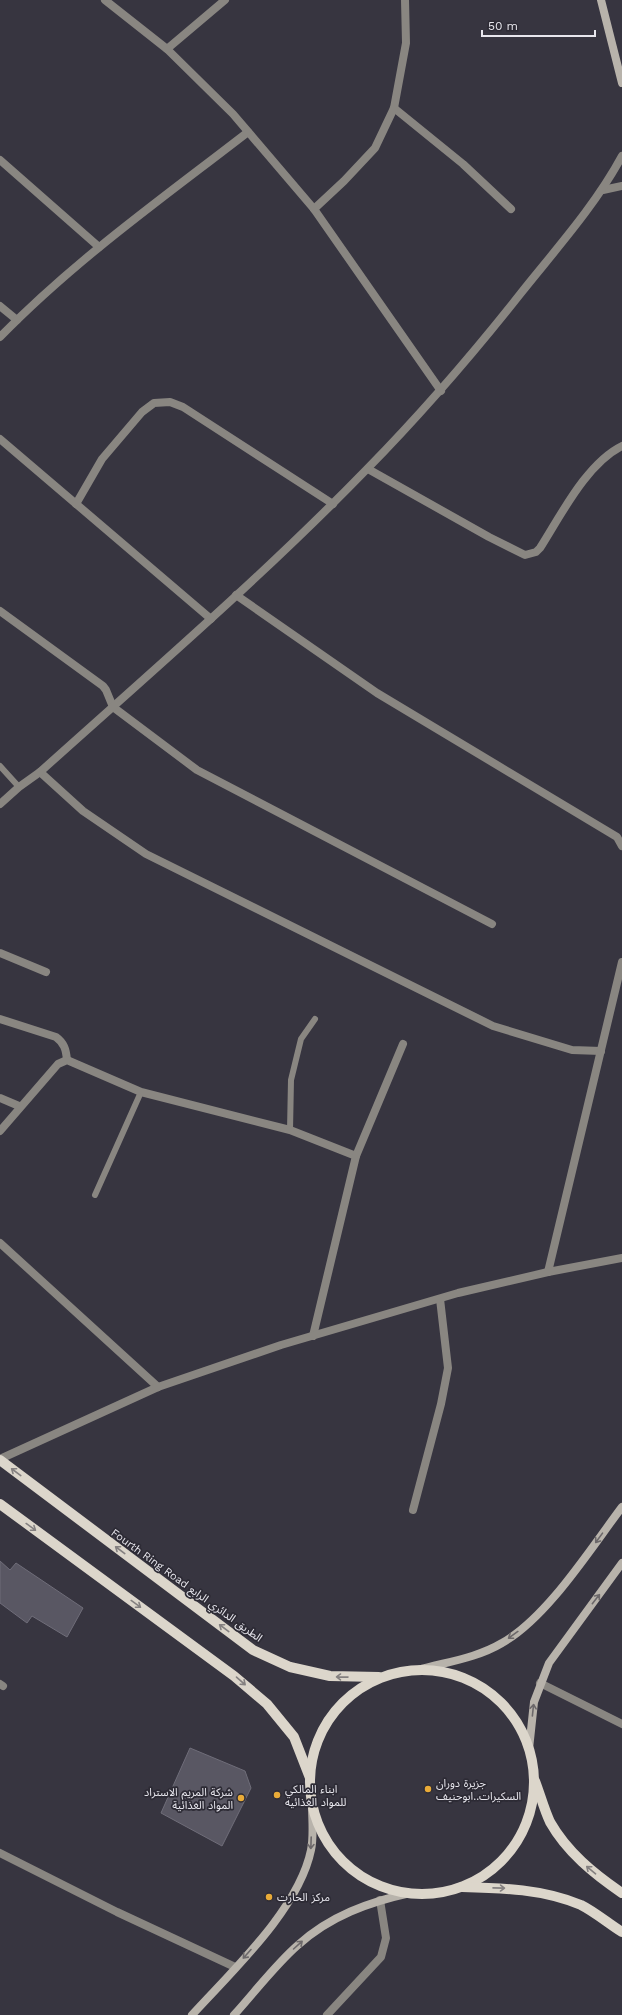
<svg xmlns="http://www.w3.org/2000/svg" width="622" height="2015" viewBox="0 0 622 2015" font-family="'Work Sans','Noto Sans Arabic',sans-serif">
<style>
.building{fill:#595763;stroke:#6f6d79}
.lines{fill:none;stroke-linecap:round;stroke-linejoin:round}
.service{stroke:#898681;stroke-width:6}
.minor{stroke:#898681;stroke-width:8}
.tertiary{stroke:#898681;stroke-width:8}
.secondary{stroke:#b8b3ab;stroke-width:8}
.primary{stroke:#dcd6cb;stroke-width:10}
.oneway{stroke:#848080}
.oneway2{stroke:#6c686a}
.poi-dot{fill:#e9ab38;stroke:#2d2b35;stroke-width:1.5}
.labels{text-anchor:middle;stroke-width:3.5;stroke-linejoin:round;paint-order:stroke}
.street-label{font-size:11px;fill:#e8e7ee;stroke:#2d2b35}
.poi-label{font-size:11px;fill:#e8e7ee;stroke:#2d2b35;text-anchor:start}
</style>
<rect width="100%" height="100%" fill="#373540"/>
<g class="building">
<path d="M0,1561L10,1570L16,1563L83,1608L67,1637L32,1616L27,1623L0,1603Z"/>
<path d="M190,1748L245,1771L251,1788L222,1846L161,1813Z"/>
</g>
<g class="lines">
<g class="service">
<path d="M0,766L19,787"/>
<path d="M290,1130L291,1080L301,1039L315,1019"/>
<path d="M95,1195L141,1092"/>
</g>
<g class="minor">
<path d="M105,0L167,49L233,114L314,209L441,391"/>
<path d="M167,49L225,0"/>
<path d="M394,108L463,164L511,209"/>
<path d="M0,160L99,247"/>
<path d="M603,190L622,186"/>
<path d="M314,209L344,181L375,148L394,108L406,43L405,0"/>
<path d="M0,306L17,320"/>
<path d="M0,337C75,260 164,197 248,132"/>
<path d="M0,439L211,619"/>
<path d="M368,469L489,537L525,555L536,552L540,548C561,515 587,463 622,446"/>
<path d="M76,504L102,459L142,412L154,403L170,402L183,407L333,504"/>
<path d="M236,595L377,693L617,837L622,846"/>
<path d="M0,611L103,686L106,690L113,707L197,770L492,924"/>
<path d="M40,772L83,811L146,854L493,1026L572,1050L601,1051"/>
<path d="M0,804L19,787L40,772C150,673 263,576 366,470C421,414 472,355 521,293C556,249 595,206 622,156"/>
<path d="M0,953L46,972"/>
<path d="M0,1019L56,1037C64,1043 66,1049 67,1060"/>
<path d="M0,1098L19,1106"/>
<path d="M0,1131L58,1064L67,1060L141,1092L290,1130L356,1156"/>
<path d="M0,1243L158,1387"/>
<path d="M548,1272L622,962"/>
<path d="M313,1336L356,1156L403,1044"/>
<path d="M413,1510L441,1404L448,1368L440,1299"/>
<path d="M540,1683L622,1724"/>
<path d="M0,1684L3,1686"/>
<path d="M0,1853L117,1912L235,1967"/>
<path d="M327,2015L381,1957L386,1938L380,1900"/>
</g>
<path class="tertiary" d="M0,1459L158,1387L281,1345L458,1293L548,1272L622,1258"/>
<g class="secondary">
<path d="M601,0L622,83"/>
<path d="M418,1670C446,1662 477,1658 502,1643C547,1618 591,1548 622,1507"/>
<path d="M529,1749L534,1702L549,1663L622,1563"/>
<path d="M192,2015C232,1971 299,1909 311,1850C314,1836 312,1819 312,1805"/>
<path d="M234,2015C254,1993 276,1964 298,1945C330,1916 369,1902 410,1893"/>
</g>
<g class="primary">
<path d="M0,1460L253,1650L290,1667L330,1676L379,1677"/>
<path d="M0,1504L234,1676L267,1704L294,1737L310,1778"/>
<circle cx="422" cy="1782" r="112"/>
<path d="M535,1781C540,1794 544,1809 550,1822C567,1852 594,1874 622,1893"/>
<path d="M462,1887C503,1888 543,1889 581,1905C595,1912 609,1924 622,1932"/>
</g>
</g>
<defs><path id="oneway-shaft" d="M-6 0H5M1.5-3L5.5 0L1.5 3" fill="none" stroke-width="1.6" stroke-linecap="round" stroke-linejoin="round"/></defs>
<g class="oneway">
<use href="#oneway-shaft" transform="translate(16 1472) rotate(-143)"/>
<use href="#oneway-shaft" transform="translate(31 1527) rotate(36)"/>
<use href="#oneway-shaft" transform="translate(120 1550) rotate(-143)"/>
<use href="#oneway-shaft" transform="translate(136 1604) rotate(36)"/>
<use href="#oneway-shaft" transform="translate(224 1628) rotate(-143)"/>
<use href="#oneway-shaft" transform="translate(342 1677) rotate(-179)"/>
<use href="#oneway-shaft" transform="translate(241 1681) rotate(41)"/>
<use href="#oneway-shaft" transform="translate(591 1870) rotate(-140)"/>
<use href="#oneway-shaft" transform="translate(499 1888) rotate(1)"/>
</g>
<g class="oneway2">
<use href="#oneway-shaft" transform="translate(599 1538) rotate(126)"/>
<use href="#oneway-shaft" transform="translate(596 1599) rotate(-52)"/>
<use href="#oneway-shaft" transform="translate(513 1635) rotate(144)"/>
<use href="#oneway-shaft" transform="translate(533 1710) rotate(-84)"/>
<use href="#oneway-shaft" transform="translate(311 1843) rotate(92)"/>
<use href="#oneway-shaft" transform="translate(298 1945) rotate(-42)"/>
<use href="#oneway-shaft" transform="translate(247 1954) rotate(132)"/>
</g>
<g class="poi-dot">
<circle cx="428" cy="1789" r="4"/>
<circle cx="277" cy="1795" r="4"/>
<circle cx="241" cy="1798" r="4"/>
<circle cx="269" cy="1897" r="4"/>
</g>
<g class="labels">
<g class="street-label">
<text transform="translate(187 1585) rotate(36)" y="4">Fourth Ring Road الطريق الدائري الرابع</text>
</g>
<g class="poi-label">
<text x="436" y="1787">جزيرة دوران<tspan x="436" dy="13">السكيرات..ابوحنيف</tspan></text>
<text x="285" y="1793">ابناء المالكي<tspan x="285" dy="13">للمواد الغذائيه</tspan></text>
<text x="233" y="1796" text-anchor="end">شركة المريم الاستراد<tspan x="233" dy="13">المواد الغذائية</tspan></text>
<text x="277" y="1901">مركز الحارت</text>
</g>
</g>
<path d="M482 30v6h113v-6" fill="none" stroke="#e8e7ee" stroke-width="2"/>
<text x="488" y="30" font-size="12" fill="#e8e7ee" stroke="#2d2b35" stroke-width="3" paint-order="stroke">50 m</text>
</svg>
